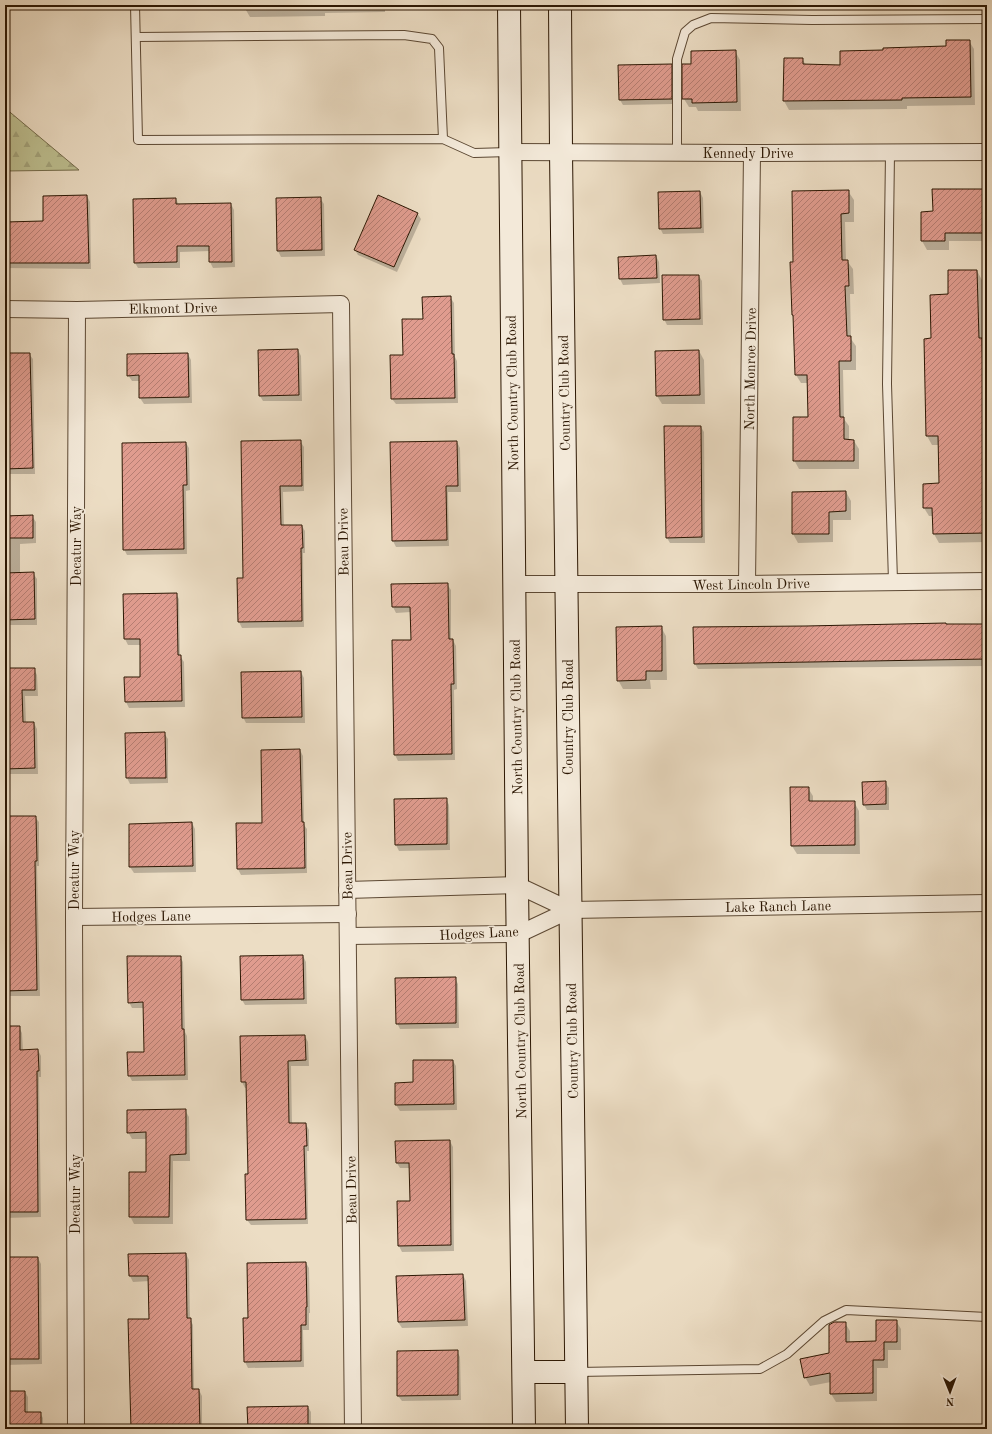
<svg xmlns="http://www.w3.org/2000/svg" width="992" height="1434" viewBox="0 0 992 1434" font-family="'Old Standard TT',serif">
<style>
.forest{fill:url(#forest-firs);stroke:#746b4a}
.shadow{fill:#0003}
.building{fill:url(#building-hatch);stroke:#2c1703}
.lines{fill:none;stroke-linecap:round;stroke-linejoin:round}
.service-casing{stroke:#5c4833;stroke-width:10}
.minor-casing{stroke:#5c4833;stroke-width:18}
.secondary-casing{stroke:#2c1703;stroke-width:24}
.service{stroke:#f3e9d9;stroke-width:8}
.minor{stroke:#f3e9d9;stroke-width:16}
.secondary{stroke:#f3e9d9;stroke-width:22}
.labels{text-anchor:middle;stroke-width:3.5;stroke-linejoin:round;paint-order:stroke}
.street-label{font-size:14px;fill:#2c1703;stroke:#f3e9d9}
</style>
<defs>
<pattern id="forest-firs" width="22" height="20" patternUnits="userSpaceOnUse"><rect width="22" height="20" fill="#bdbf90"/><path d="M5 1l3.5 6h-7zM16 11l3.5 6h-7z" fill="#a3a37b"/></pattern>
<pattern id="building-hatch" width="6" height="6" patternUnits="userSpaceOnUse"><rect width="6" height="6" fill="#e09c8f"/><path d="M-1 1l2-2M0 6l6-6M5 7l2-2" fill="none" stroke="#b67e73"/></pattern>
</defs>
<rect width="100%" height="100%" fill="#ecddc4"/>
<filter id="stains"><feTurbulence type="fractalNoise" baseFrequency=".005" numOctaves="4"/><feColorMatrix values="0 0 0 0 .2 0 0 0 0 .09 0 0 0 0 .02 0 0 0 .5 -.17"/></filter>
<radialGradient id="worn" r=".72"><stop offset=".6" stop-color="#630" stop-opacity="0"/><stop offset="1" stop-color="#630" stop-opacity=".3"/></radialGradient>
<path class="forest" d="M5,108L79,170L5,171Z"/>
<g class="shadow">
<path d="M243,5H385V12L325,13V16L250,17Z"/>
<path d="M969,41L974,49L975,105L907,106V109L789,110L784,101L802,59L806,65L841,66L947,47Z"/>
<path d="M735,51L740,60L741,111H698L696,107H689L684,99L692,65Z"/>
<path d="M671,65L674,71V104L623,105L620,100Z"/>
<path d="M982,190L987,198V241H949V250H927L922,241V213L934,212Z"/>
<path d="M848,191L854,200V222H845L846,261H847L853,269L854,294H850L851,339L856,346V370H843L844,419L849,426V440L854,441L859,449V469H799L794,460L809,418L808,383H801L796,375L795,318L793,315L794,262Z"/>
<path d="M700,192L703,198L704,233L663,234L660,228Z"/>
<path d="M87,196L90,202L91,269L5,268V223L44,222Z"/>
<path d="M320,198L324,204L325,256L281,257L278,251Z"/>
<path d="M176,199L179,205L231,204L234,210L235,267L213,268L210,262V251L180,252V268H138L135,263Z"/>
<path d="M417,213L421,219L397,272L358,255L355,250Z"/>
<path d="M656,256L659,262L660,283L623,285L620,279Z"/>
<path d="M977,271L982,280L983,341L987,347V542L939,543L934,534L933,516H929L924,508L940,484L939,445H932L927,436L925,340L932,339L949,295Z"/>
<path d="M699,276L702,281L703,325H667L664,319Z"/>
<path d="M450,297L454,303L455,357L457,361L458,403L396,404L392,399L404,356L424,320Z"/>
<path d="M298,350L301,356L302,401H263L260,396Z"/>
<path d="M699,351L704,360L705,404H662L657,396Z"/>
<path d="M5,354H29L33,359L35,474H5Z"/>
<path d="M188,354L191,360L192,403L144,404L140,398V381H132L128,375Z"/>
<path d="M701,427L704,432L705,543H670L667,538Z"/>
<path d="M300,441L304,447V491L283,492L284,526H302L305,531V553H303L304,627L242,628L239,622L244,579L242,442Z"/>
<path d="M457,442L460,448L461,492H448L449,546L396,547L393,541Z"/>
<path d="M186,443L189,448L190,490L186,491L187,554L127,555L124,549Z"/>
<path d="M846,492L851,501V520H833V542L798,543L793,534Z"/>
<path d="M32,516L36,522V543L20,544V574L33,573L37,579V625H5V517Z"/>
<path d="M447,584L451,590V640H453L456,646L457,689L454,690L455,760L398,761L395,755L412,641L411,612L396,613L393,607Z"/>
<path d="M176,594L179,599L180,656L184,662L185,707L129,708L126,702L125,678H141V645H128L125,639L124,595Z"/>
<path d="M987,624V666L698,669L695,664Z"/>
<path d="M661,627L666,636L667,680H650L651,689H623L618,680Z"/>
<path d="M5,669H34L37,675L38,696H25L26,723H34L37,729L38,774H5Z"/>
<path d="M301,672L304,678L305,723H246L243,717Z"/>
<path d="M164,733L168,739V783L130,784L127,778L126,734Z"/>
<path d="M300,750L303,756L304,825L307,829V873L241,875L238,869L263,824Z"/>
<path d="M885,782L889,788V810H867L864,805Z"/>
<path d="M808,788L813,796V802H854L859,811L860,854H797L792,846Z"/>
<path d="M446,799L449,805L450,850L399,851L396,845Z"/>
<path d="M5,817H35L39,822V866H37L40,996H5Z"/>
<path d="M192,823L195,829L196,872L134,873L130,867V825Z"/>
<path d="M303,956L306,962L307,1004L245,1005L242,1000Z"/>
<path d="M180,957L183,962L185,1032L187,1036L188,1080L132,1081L129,1075L145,1053L144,1008H132L129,1002Z"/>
<path d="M455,978L458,984L459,1028L400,1029L397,1023Z"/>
<path d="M5,1027H19L22,1033L23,1051L38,1050L41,1056V1077H39L41,1217L5,1218Z"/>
<path d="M305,1036L308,1042L309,1066H291L292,1124H306L309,1130V1151H307L308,1224L251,1225L247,1220L249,1175L247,1088H245L242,1082L241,1037Z"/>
<path d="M453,1061L456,1066L457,1110L400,1111L396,1105L414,1083Z"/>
<path d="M185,1110L189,1117L190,1161H173V1224H134L130,1216L147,1173V1139H132L128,1132Z"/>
<path d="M450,1141L453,1147L454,1251L402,1252L399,1246L411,1202L410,1168H400L397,1163Z"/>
<path d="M186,1254L189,1260L190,1319L193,1325L194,1390H199L202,1396V1429H132L150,1320V1281L133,1282L130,1276Z"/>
<path d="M5,1258H38L41,1264L42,1364L5,1365Z"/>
<path d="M306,1263L309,1268L310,1313H309V1330H303L304,1367L248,1368L245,1362L249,1319Z"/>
<path d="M463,1275L466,1281L468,1326L402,1328L398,1322Z"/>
<path d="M896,1321L901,1329V1350H888V1368H877V1401L836,1402L831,1394V1382L810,1386L805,1377L830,1354L845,1323L850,1331V1343L877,1342Z"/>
<path d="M457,1351L460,1357L461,1400L402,1401L398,1396Z"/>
<path d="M5,1392H25L28,1397V1413H40L43,1418V1429H5Z"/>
<path d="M308,1407L311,1412V1429H249Z"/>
</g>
<g class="building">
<path d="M946,40H970L971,97L902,98V100L783,101L784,58H803V64L840,65V51L883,50V48L946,46Z"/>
<path d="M736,50L737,102L692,103V99H682V64H691V51Z"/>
<path d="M672,64V99L619,100L618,65Z"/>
<path d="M932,189H983V233H945V241H921V212L933,211Z"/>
<path d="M849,190V213L841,214L842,260H848L849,286H845L847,336H851V361H839L840,417H844V439L854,440V461H793V417H808L807,375H795L793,315H792L790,262H793L792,191Z"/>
<path d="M700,191L701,228L659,229L658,192Z"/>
<path d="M87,195L89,263H5V222L43,221V196Z"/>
<path d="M378,195L418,213L394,267L354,250Z"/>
<path d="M321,197L322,250L277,251L276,198Z"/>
<path d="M176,198V204L231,203L232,262H209V246H177V262L134,263L133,199Z"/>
<path d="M656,255L657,278L619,279L618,257Z"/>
<path d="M948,270H977L979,338H982L986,533L933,534L932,508H923V484L939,483L938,436H926L924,339L931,338L930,295L948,294Z"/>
<path d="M662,275H699L700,319L663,320Z"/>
<path d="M451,296L452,354H454L455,398L391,399L390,355H403L402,319H423L422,297Z"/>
<path d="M298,349L299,395L259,396L258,350Z"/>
<path d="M699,350L700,395L656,396L655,351Z"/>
<path d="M5,353H30L33,468L5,469Z"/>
<path d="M188,353L189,397L139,398V375L127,376V354Z"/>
<path d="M664,426H701L702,537L666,538Z"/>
<path d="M301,440L302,486H280L281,525H302L303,548H301L302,621L238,622L237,578H243L241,441Z"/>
<path d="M457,441L458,486H446L447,540L392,541L390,442Z"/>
<path d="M186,442L187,485H183L184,549L123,550L122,443Z"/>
<path d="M846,491V511L829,512V534H792V492Z"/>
<path d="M33,515V538H5V516Z"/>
<path d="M34,572L35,619L5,620V573Z"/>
<path d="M448,583L449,639H453L454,684H451L452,754L394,755L392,640H411L410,607H392L391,584Z"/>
<path d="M177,593L178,655H181L182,701L125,702L124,677H140V639H124L123,594Z"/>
<path d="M946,623V624H987V659L694,664L693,627L806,626Z"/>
<path d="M662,626V671H646V680L617,681L616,627Z"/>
<path d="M5,668H35V690H22L23,722H34L35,768L5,769Z"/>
<path d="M301,671L302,717L242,718L241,672Z"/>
<path d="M165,732L166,778H126L125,733Z"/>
<path d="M300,749L302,822H304L305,868L237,869L236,823H262L261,750Z"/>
<path d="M886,781V804L863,805L862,782Z"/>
<path d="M790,787H809V801H855V845L791,846Z"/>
<path d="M447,798V844L395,845L394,799Z"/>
<path d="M5,816H36L37,861H35L37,990L5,991Z"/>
<path d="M192,822L193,866L129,867V824Z"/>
<path d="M303,955L304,999L241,1000L240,956Z"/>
<path d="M127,956H181L182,1029H184L185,1075L128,1076L127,1052H144L143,1002L128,1003Z"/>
<path d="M456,977V1023L396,1024L395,978Z"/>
<path d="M5,1026H20V1050L38,1049L39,1071H37L38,1212H5Z"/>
<path d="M305,1035L306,1060L288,1061L289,1123H306L307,1146H304L306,1219L246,1220L245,1174H248L246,1082H241L240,1036Z"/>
<path d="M413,1060H453L454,1104L395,1105V1083L413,1082Z"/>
<path d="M186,1109V1154L170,1155L169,1217H129V1172H146V1132L127,1133V1110Z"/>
<path d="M450,1140L451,1245L398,1246L397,1201H410L409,1163H396L395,1141Z"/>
<path d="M186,1253L187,1318H191L192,1389H199L200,1429H131L128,1319H149L148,1276H129L128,1254Z"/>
<path d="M5,1257H38L39,1359H5Z"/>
<path d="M306,1262L307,1307H306V1325H301V1361L244,1362L243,1318H248L247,1263Z"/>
<path d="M463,1274L465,1320L398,1322L396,1276Z"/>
<path d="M876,1320H897V1342H884V1360H873V1393L830,1394V1373L804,1378L800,1359L829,1353V1325L834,1322H846V1342L876,1341Z"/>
<path d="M458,1350V1395L397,1396V1351Z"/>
<path d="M5,1391H25V1412H41V1429H5Z"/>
<path d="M308,1406V1429H248L247,1407Z"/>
</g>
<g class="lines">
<g class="service-casing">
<g id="service">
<path d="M135,5L138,140L443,139L474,153L509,152"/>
<path d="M136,37L404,35L432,39L439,48L443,139"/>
<path d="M677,153V59L685,32L693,25L711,18L812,20L987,19"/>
<path d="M890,153L887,384L893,581"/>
<path d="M577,1372L760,1369L787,1354L824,1321L846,1310L987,1317"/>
</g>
</g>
<g class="minor-casing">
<g id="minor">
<path d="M510,152L752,153L987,152"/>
<path d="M5,309L77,310L341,304L353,1429"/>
<path d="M514,584H747L987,581"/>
<path d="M747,584L752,153"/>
<path d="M347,890L517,885L570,910L519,934L348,936"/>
<path d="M570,910L987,903"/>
<path d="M74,917L348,914"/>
<path d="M76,1429L74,917L77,310"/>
</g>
</g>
<g class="secondary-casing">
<g id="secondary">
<path d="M509,5L517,885L524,1429"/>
<path d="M560,5L561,152L577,1429"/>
<path d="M524,1372H577"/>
</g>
</g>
<use href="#service" class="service"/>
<use href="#minor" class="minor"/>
<use href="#secondary" class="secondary"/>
</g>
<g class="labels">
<g class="street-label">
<text x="748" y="158">Kennedy Drive</text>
<text transform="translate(173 308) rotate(-1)" y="5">Elkmont Drive</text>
<text transform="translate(750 369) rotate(-89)" y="5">North Monroe Drive</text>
<text transform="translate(512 393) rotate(-91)" y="5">North Country Club Road</text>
<text transform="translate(564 393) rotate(-91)" y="5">Country Club Road</text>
<text transform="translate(343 542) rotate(-91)" y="5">Beau Drive</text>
<text transform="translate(76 546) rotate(-90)" y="5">Decatur Way</text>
<text transform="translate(751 584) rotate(-1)" y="5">West Lincoln Drive</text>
<text transform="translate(516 717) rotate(-91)" y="5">North Country Club Road</text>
<text transform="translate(568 717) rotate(-90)" y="5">Country Club Road</text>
<text transform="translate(347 866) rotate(-91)" y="5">Beau Drive</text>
<text transform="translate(74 870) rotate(-90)" y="5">Decatur Way</text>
<text transform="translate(778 906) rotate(-1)" y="5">Lake Ranch Lane</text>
<text transform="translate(151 916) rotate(-1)" y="5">Hodges Lane</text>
<text transform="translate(479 933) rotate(-3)" y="5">Hodges Lane</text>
<text transform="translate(520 1041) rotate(-91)" y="5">North Country Club Road</text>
<text transform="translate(572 1041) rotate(-91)" y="5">Country Club Road</text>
<text transform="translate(351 1190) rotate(-91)" y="5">Beau Drive</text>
<text transform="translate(75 1194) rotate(-90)" y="5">Decatur Way</text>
</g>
</g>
<rect width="992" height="1434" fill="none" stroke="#ecddc4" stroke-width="20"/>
<rect x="6" y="6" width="980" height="1422" fill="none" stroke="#2c1703" stroke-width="2"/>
<rect x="10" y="10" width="972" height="1414" fill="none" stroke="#2c1703"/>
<g transform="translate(950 1392) rotate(179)" stroke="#f3e9d9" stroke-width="3" paint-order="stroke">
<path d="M0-3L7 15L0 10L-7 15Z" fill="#2c1703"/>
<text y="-6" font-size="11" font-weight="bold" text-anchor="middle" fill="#2c1703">N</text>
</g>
<rect width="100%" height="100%" filter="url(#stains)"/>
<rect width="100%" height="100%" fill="url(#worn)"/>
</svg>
